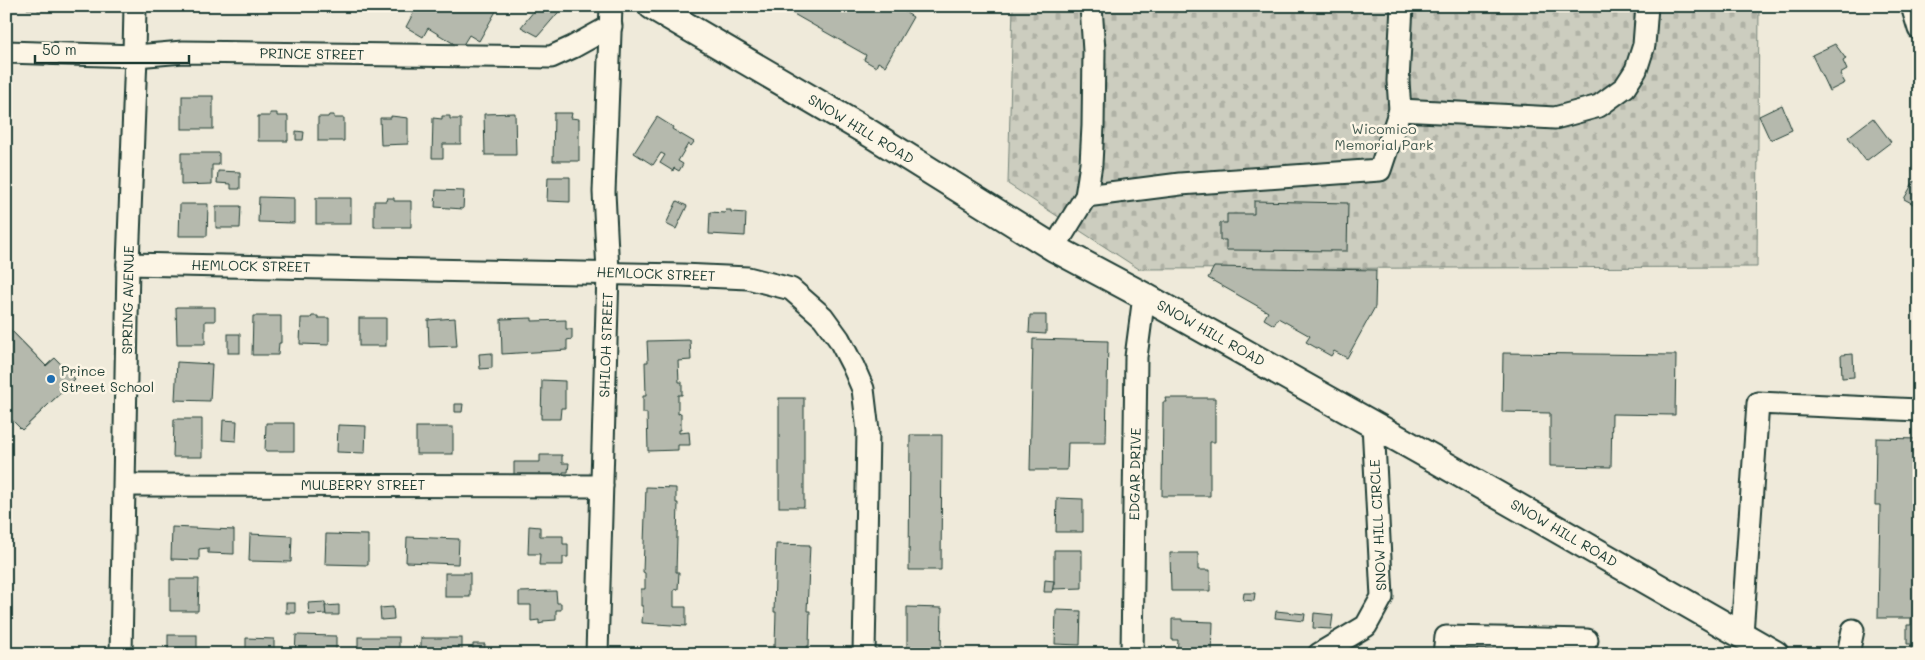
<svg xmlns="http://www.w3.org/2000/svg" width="1925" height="660" viewBox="0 0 1925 660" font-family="Mali,sans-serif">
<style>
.cemetery{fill:url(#cemetery-stones);stroke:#76857a}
.building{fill:#b5b9ad;stroke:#1f3d34}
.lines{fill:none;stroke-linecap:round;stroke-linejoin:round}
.minor-casing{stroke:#1f3d34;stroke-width:25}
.major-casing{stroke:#1f3d34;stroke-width:30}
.minor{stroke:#fcf5e5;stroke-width:21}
.major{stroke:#fcf5e5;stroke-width:26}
.poi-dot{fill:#1f6fb2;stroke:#fcf5e5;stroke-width:2}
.labels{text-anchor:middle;stroke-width:5;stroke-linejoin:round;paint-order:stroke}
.street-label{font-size:14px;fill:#1f3d34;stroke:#fcf5e5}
.park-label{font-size:14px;fill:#425a50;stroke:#fcf5e5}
.poi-label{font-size:14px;fill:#1f3d34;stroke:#fcf5e5;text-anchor:start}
</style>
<defs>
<pattern id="cemetery-stones" width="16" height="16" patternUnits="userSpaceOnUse" patternTransform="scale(1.25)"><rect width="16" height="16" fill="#cccdbf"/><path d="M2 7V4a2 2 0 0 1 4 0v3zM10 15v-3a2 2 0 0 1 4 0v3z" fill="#afb1a5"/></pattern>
</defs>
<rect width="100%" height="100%" fill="#efeada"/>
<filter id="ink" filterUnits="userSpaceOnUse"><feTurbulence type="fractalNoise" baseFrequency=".02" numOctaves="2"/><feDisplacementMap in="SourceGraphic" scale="10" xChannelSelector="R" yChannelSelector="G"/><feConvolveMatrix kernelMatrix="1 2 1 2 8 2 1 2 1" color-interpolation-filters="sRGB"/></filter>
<g filter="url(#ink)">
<path class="cemetery" d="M1013,6H1759L1757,267L1139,269L1008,184Z"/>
<g class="building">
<path d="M27,6H55V9L38,11V9H27Z"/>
<rect x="75" y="6" width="22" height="3"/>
<path d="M417,6H499L479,41L469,35L461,48L428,28L423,37L406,27Z"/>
<path d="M538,6L563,7L538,36L521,27Z"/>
<path d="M784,6H895L913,17L885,66L878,62L876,67L864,60L866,55L783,8Z"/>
<path d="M1835,44L1846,59L1843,61L1847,70L1840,74L1845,83L1829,91L1812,55Z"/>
<rect x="182" y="96" width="31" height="33"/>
<path d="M1782,105L1792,130L1770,140L1759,116Z"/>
<path d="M270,113H277V116H288V141H258V116H270Z"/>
<path d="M515,113L516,155H485L484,114Z"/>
<path d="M554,113H572L571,118L579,119V161H553Z"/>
<path d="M329,115H334V118H344V141H318V117H328Z"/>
<path d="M391,116L408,118V144L381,145L380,118H391Z"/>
<path d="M442,116H450V119H461V144H443V158H432L433,118L442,119Z"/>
<path d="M657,117L673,127L672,129L694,142L691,146L688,144L678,161L683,164L679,171L674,168L673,171L660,163L665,155L661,153L653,165L634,153Z"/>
<path d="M1873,118L1891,142L1866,161L1848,137Z"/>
<path d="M296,131L304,132L303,140H296Z"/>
<path d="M181,153H219V165H212V184L181,185Z"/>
<path d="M218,171L240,172V189H231V184L217,183Z"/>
<path d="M548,177H570V202L547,201Z"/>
<path d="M1914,181L1919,184V207L1904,199Z"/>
<path d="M436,190L464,191L463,209L435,207Z"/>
<path d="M259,197L294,198V223L258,222Z"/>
<rect x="316" y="198" width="35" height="26"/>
<path d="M387,198H394V201H411V227H374V201H386Z"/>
<path d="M677,201L687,206L676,229L666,224Z"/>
<path d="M1254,201L1348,203L1347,251L1226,250V240H1220V223H1227V214H1254Z"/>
<path d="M180,204H208L207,236H179Z"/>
<path d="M216,206H241L240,228H216Z"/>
<path d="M726,210H731V212L746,213L745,236L709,234L710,212L725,213Z"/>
<path d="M1214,267L1376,270L1375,307L1347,358L1334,351L1331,356L1306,342L1310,336L1278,318L1274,325L1264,319L1268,312L1208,278Z"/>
<path d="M176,307H215V321H205V344H177Z"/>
<path d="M1030,315H1046V334L1029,333Z"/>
<path d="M253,316H281V343H279L278,355H252Z"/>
<path d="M312,316H318V318H329V345L300,344L301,318H311Z"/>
<rect x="359" y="318" width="27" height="28"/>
<path d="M455,318L457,346L429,347L428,320Z"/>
<path d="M532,318V321L566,320V329H572V339L567,340V350L502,354L501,319Z"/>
<path d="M6,325L46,366L55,358L75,379L22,430L6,414Z"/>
<path d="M6,325L46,366L55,358L75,379L22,430L6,414Z"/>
<rect x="228" y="334" width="12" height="19"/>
<path d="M1033,339L1108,341L1106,443H1068L1067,470H1030Z"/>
<path d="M690,340L691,360L678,361L679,382H682V395H678V414L681,413V430H679V433L689,432L690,445H678V450L648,451L647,413H643V396H646L645,362H648L647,341Z"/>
<path d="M492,353V368L480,369L479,354Z"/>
<path d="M1503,353L1676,355L1675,415L1612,414L1611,467L1550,466V413L1502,412Z"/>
<path d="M1853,354L1854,377L1842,378L1841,355Z"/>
<path d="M177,362L212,364L210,401L175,400Z"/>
<path d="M542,380L565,381V408H561L560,419H541Z"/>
<rect x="779" y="398" width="25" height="109"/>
<path d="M1165,398H1215V442H1210V496H1162L1163,402H1166Z"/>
<path d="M455,404H463L462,412H455Z"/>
<path d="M174,419H202V457H173Z"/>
<path d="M223,420L237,421L236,441L222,440Z"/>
<path d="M266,423H294V451H265Z"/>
<path d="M338,425L366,426L365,453L337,452Z"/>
<rect x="416" y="427" width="37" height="27"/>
<path d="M910,435H942L941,570H909Z"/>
<path d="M1876,438L1919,439V654H1911V644H1907V625H1911V618H1878L1880,505H1875Z"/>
<path d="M540,455H562V463H569L568,472H563V481L514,480V462H540Z"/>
<path d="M646,487L676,488V503H678L676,572H679L678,589L674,590V607H686V626L642,623L643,606H641V589H645V573L643,572Z"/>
<path d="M1057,498L1083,499V532H1056Z"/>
<path d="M529,526L540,527V536H563V544H568V557H563V565H539L540,554H528Z"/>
<path d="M172,527L234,530V554L208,553V548L199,549V560L171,559Z"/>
<path d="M250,534L292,536L291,562L249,561Z"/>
<path d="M326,534L368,535V565L325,564Z"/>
<path d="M407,537L459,539L458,564L406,562Z"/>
<path d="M776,544L810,545L807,611H810L809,646H807V654H773V645H775L776,612H774Z"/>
<path d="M1054,550H1082V588L1054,589Z"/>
<path d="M1170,553H1198V570H1210V591H1171Z"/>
<rect x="445" y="573" width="25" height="24"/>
<path d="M170,579H199L198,611H170Z"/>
<path d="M1045,580L1054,581L1052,592H1044Z"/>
<path d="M556,591L557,603H561V610H556V620L543,621V623L539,624V620L531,621V605H519V592Z"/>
<path d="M1244,593H1255L1254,601L1243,600Z"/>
<path d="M325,602L326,614L309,615L308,603Z"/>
<rect x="286" y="603" width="9" height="10"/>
<path d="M339,605V615H326L325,606Z"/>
<path d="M393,607L394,619L381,620L380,608Z"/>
<path d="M907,607L942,608L941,654H907Z"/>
<path d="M1056,610L1081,611L1080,645L1055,644Z"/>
<path d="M1276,611L1305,614L1304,621L1275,618Z"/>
<path d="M1314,613L1333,615L1331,629L1313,628Z"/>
<path d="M1172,619H1182V621L1213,622L1212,654H1177L1178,640H1172Z"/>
<rect x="168" y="635" width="29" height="19"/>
<path d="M296,635L336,636V654H295Z"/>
<rect x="358" y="637" width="41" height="17"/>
<path d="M246,638L274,639V654H246Z"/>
<rect x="421" y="638" width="41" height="16"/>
<path d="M473,644H485L484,654H473Z"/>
</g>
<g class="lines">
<g class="minor-casing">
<g id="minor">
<path d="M1912,6L1919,29"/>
<path d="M6,52L136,56L183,52L551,57L573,47L611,26"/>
<path d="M1400,110L1555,118L1599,106L1625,87L1636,70L1644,45L1647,6"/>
<path d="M1086,196L1180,184L1380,170L1400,110L1398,81L1402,6"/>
<path d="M1054,248L1086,196L1091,164L1093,126L1094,51L1091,6"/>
<path d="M128,264L682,275L748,278L791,289L823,317L839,339L853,366L863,389L868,431L864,654"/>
<path d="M125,485L602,486"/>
<path d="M1742,634L1758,403L1919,410"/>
<path d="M121,654L128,264L136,56L134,54L135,6"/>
<path d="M597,654L608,272L604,192L611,6"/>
<path d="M1132,654L1136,357L1144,296"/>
<path d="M1319,654L1366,626L1382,597L1373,424"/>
<path d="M1444,654L1446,637L1587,640"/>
<path d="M1848,654L1853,630"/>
</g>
</g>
<g class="major-casing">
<path id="major" d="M652,6L871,134L1054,248L1144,296L1438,461L1775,654"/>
</g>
<use href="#minor" class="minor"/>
<use href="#major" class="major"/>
</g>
</g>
<circle class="poi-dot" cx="51" cy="379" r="5"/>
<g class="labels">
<g class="street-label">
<text transform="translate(312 54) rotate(1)" y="5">PRINCE STREET</text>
<text transform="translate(861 129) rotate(31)" y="5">SNOW HILL ROAD</text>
<text transform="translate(251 266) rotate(1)" y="5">HEMLOCK STREET</text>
<text transform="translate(656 274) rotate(2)" y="5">HEMLOCK STREET</text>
<text transform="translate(128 300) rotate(-89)" y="5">SPRING AVENUE</text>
<text transform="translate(1211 333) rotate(29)" y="5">SNOW HILL ROAD</text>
<text transform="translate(606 345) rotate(-88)" y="5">SHILOH STREET</text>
<text transform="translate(1135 474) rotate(-89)" y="5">EDGAR DRIVE</text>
<text x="363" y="490">MULBERRY STREET</text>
<text transform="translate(1378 525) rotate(-93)" y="5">SNOW HILL CIRCLE</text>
<text transform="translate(1564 533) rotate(30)" y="5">SNOW HILL ROAD</text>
</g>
<g class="park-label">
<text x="1384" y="134">Wicomico<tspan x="1384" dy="16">Memorial Park</tspan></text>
</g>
<g class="poi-label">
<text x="61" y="376">Prince<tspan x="61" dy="16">Street School</tspan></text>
</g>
</g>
<rect width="1925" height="660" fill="none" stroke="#fcf5e5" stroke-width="25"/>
<rect x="12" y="12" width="1900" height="635" fill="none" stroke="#1f3d34" stroke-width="2" filter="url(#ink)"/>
<path d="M35 55v8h154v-8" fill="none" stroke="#1f3d34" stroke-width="2.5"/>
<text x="42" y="55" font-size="15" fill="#1f3d34" stroke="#fcf5e5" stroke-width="4" paint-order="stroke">50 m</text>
</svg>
